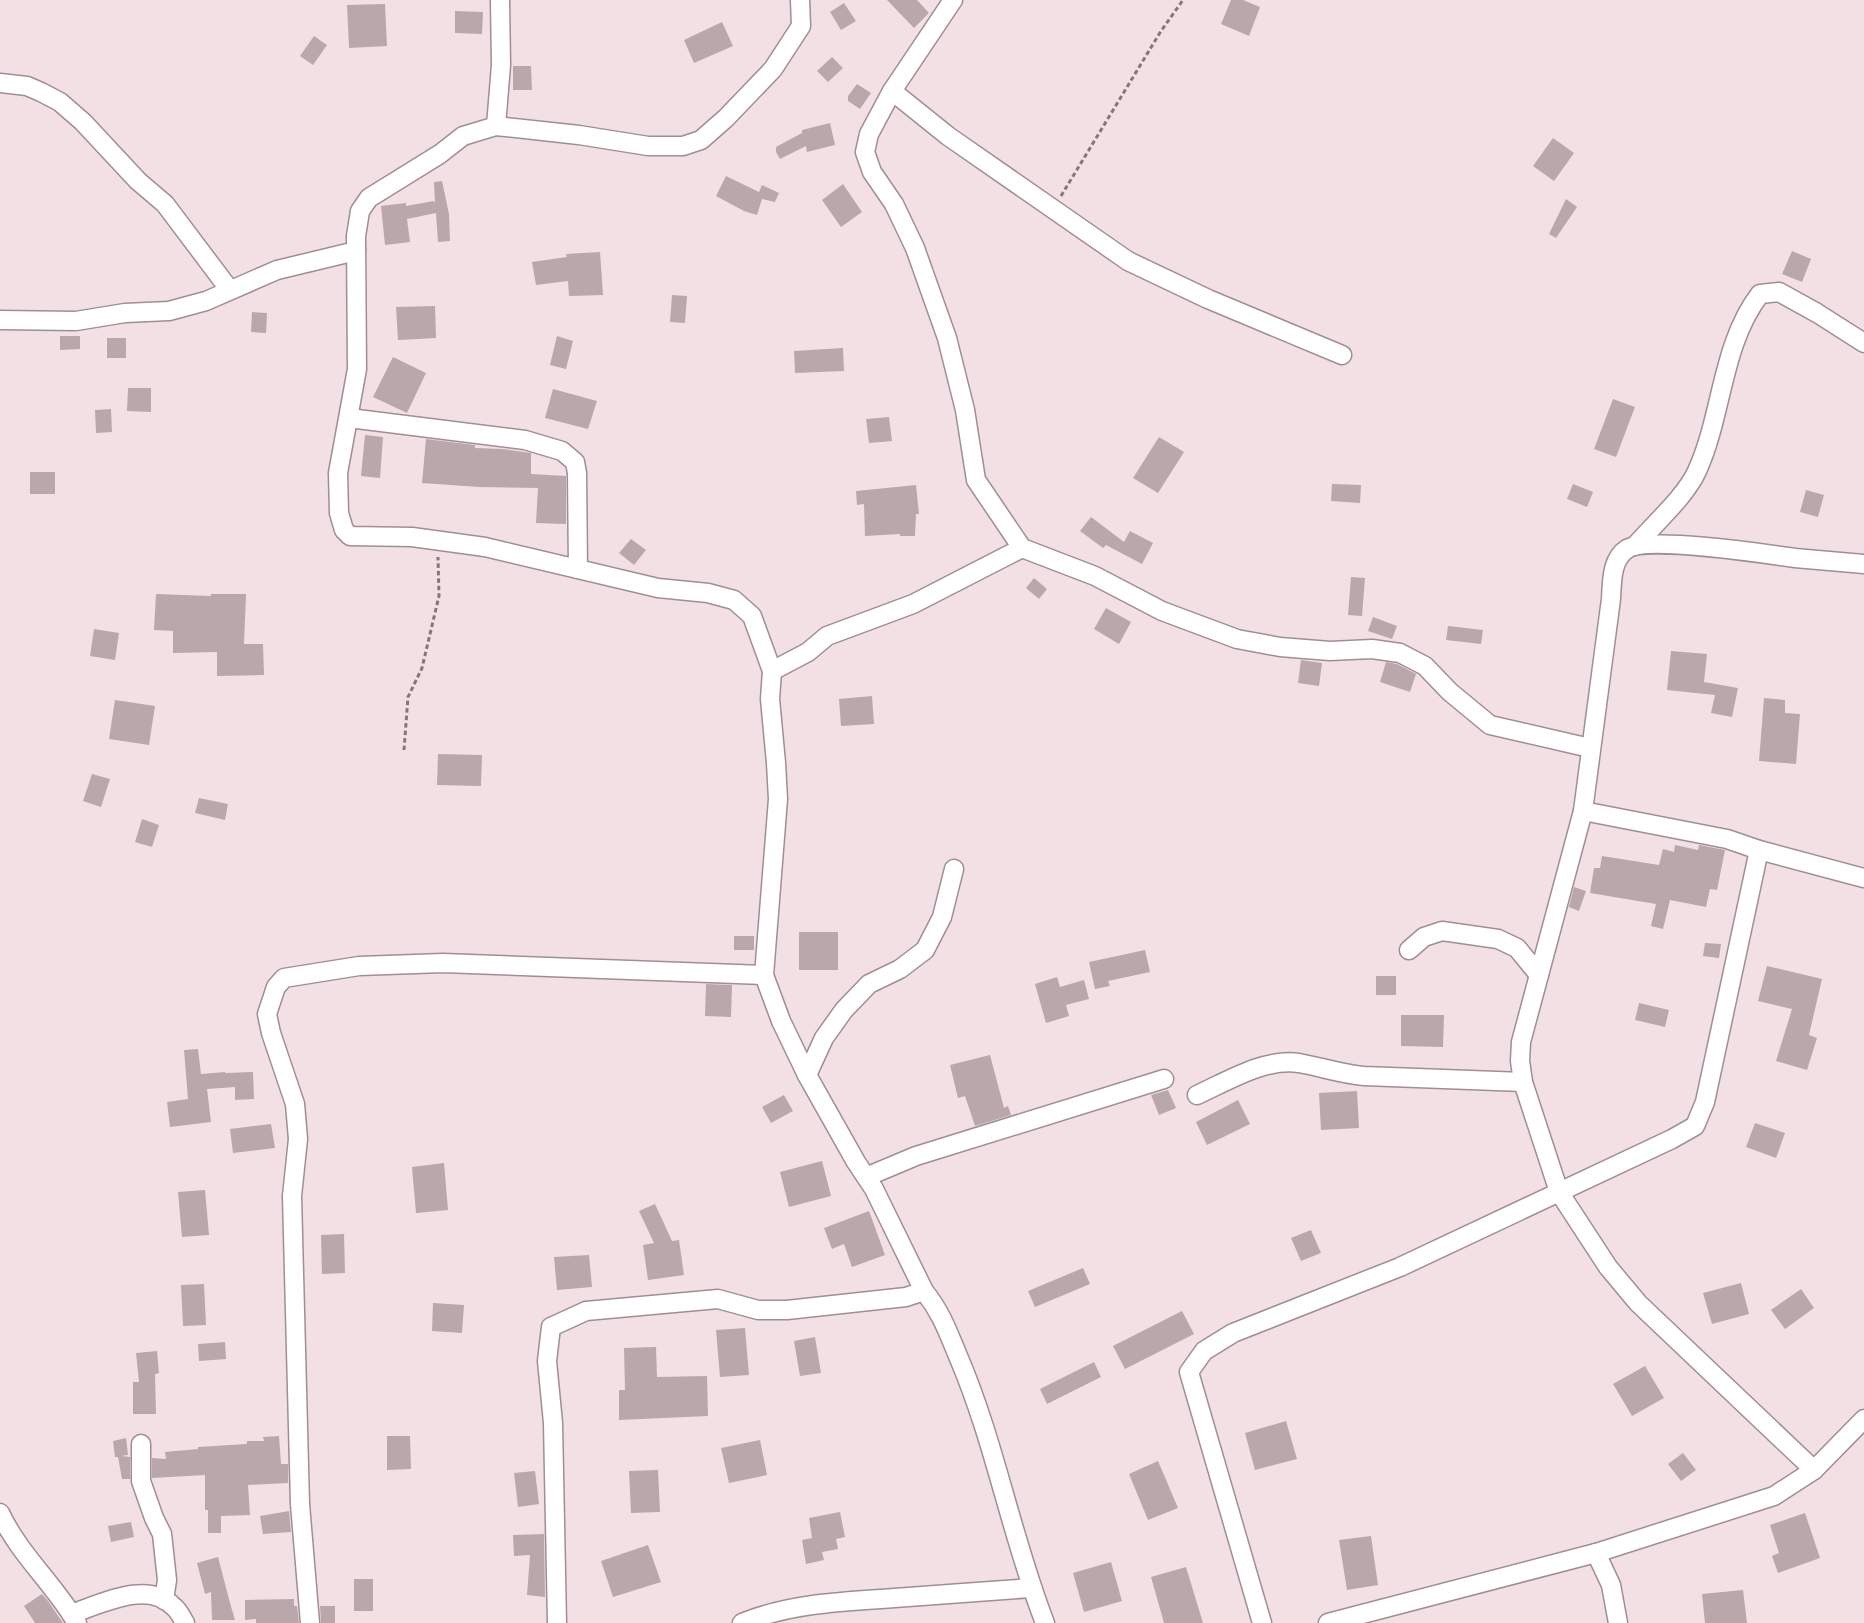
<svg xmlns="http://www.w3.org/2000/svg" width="1864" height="1623" viewBox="0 0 1864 1623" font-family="Jost,sans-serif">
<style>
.building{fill:#b9a7ac}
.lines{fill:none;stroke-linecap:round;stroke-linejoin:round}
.street-casing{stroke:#a08e92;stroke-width:21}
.path{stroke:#84777a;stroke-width:3;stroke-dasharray:4.5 3;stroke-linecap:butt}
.street{stroke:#fff;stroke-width:18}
</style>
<rect width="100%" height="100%" fill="#f3e0e5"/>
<g class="building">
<path d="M887,0H917L929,13L914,28Z"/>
<path d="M1231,0H1243L1260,7L1249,36L1221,24Z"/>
<path d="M844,3L856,21L841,30L830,12Z"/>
<path d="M385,4L387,46L349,48L347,5Z"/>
<path d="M455,11L483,12L482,34L455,33Z"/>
<path d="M722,22L733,46L694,63L684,40Z"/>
<path d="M314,36L327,45L313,65L300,56Z"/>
<path d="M832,57L843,68L828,82L817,71Z"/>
<path d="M513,66H531L532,90H513Z"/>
<path d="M857,84L871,93L860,109L848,101V96Z"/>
<path d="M830,123L835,145L807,152L806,146L780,159L776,152V147L802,133V130Z"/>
<path d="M1553,138L1574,153L1554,181L1533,166Z"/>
<path d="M726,176L759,192L762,185L779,193L775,202L762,199L757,215L744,211L716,196Z"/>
<path d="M442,181L449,214L450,241L438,242L436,213L407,219L410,242L385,245L381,206L406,203V206L434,201L435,204L434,182Z"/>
<path d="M843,184L862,212L841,227L822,200Z"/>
<path d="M1566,199L1577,207L1556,238L1549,234Z"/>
<path d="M1792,251L1811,259L1802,282L1782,274Z"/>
<path d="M600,252L603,295L569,296L568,281L536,285L532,262L567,257L566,254Z"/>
<path d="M672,295L687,296L685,323L670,322Z"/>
<path d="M435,306L436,338L398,340L396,307Z"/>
<path d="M252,312L267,313L266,333L251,332Z"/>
<path d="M60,336H80V349L60,350Z"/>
<path d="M557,336L573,341L566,369L550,365Z"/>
<rect x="107" y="338" width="19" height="20"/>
<path d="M843,348L844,371L795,373L794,351Z"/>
<path d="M393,357L426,373L407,413L373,397Z"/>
<path d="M128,388H151V412L127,411Z"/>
<path d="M553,389L597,401L588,429L545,418Z"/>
<path d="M1613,399L1635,407L1616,457L1594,449Z"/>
<path d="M111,409L112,432L96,433L95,410Z"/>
<path d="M889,417L892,441L869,443L866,419Z"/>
<path d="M365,435L383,437L380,478L361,476Z"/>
<path d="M1159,437L1184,452L1158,493L1133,478Z"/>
<path d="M426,439L475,445V448L503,449L531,453V474L566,476V524L536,523L538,488L479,487L422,483Z"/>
<rect x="30" y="472" width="25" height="22"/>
<path d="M1332,484L1361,485L1360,503L1331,501Z"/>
<path d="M1573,484L1593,492L1587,507L1567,499Z"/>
<path d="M916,485L919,514H916L915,536H900V534L865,536L864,504L857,505L856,491Z"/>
<path d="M1806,490L1824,495L1818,517L1800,512Z"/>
<path d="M1091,517L1124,542L1130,531L1153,543L1142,564L1106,545L1103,548L1080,531Z"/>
<path d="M631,539L646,550L634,565L619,553Z"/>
<path d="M1351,577L1365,578L1362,616L1348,615Z"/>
<path d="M1034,578L1047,589L1039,599L1026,588Z"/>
<path d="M156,594L211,596V594H246L244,644H263L264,675L217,676V652L173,653V631L154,630Z"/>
<path d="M1106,608L1131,622L1119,644L1094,629Z"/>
<path d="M1373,617L1397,626L1392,639L1368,631Z"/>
<path d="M1448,626L1483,630L1481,644L1446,640Z"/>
<path d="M94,629L119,633L115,660L90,656Z"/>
<path d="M1671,651L1707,654L1704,682L1738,688L1732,717L1711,713L1715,695L1667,690Z"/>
<path d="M1301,660L1322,663L1319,686L1298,683Z"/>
<path d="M1386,662L1397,664L1416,674L1410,692L1380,682Z"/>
<path d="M872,696L874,724L841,726L839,699Z"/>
<path d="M1764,698L1785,700V713L1800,714L1796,764L1759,761Z"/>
<path d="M115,700L155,706L149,745L109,739Z"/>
<path d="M438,754L482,755L481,786L437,785Z"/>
<path d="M92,774L110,779L101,807L83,801Z"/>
<path d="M199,798L228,804L225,820L195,813Z"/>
<path d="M142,819L159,825L152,847L135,842Z"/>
<path d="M1675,845L1698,850L1699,845L1725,850L1717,890L1710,889L1706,907L1670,900L1663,929L1651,926L1656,904L1590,893L1594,868H1600L1602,856L1659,865L1663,849L1674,852Z"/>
<path d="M1574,887L1586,891L1579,911L1569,907Z"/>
<rect x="799" y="932" width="39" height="38"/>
<rect x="734" y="936" width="20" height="14"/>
<path d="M1705,943L1721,944L1719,958L1703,956Z"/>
<path d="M1145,950L1150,972L1108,981L1110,986L1095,989L1089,962Z"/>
<path d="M1767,966L1822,979L1809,1035L1817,1038L1807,1070L1776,1061L1792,1009L1758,1001Z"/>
<rect x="1376" y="976" width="20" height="19"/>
<path d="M1057,977L1060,987L1084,980L1089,999L1066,1005L1069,1016L1046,1023L1035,984Z"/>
<path d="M706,984L732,985L731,1017L705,1016Z"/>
<path d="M1639,1003L1669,1010L1665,1027L1635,1020Z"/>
<path d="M1401,1015H1444L1443,1047L1401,1046Z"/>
<path d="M198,1049L201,1074L225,1072V1073L253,1072L254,1099L235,1100V1087L207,1089L211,1122L170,1127L167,1102L188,1099L184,1050Z"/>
<path d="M990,1055L1004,1108L1008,1106L1011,1115L975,1126L965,1096L958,1098L950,1065Z"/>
<path d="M1168,1090L1176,1108L1159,1115L1151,1095Z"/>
<path d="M1357,1091L1359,1128L1321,1130L1319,1093Z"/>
<path d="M784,1095L793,1111L771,1123L762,1107Z"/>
<path d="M1238,1100L1250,1124L1207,1145L1196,1122Z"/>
<path d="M1755,1123L1785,1133L1776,1158L1746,1147Z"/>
<path d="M271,1124L275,1148L233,1153L230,1129Z"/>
<path d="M822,1161L831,1196L789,1207L780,1172Z"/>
<path d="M444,1163L448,1210L416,1213L412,1167Z"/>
<path d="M205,1190L209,1235L182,1237L178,1192Z"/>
<path d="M655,1204L672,1241L679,1240L684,1275L648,1280L643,1245L654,1243L639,1211Z"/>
<path d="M869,1211L885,1255L852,1267L844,1244L832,1249L824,1228Z"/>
<path d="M1311,1230L1321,1253L1301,1261L1291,1238Z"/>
<path d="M344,1234L345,1273L322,1274L321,1235Z"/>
<path d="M589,1255L592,1287L557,1290L554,1257Z"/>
<path d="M1083,1268L1090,1284L1035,1307L1028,1291Z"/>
<path d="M1741,1283L1749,1314L1712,1324L1703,1293Z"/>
<path d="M204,1284L206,1325L183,1326L181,1285Z"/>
<path d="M1801,1289L1814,1308L1785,1329L1771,1310Z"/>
<path d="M433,1303L464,1305L462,1333L432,1331Z"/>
<path d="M1182,1311L1194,1334L1125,1369L1113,1346Z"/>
<path d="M745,1328L749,1375L720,1377L716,1330Z"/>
<path d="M815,1337L821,1373L800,1376L794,1341Z"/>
<path d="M225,1342L226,1359L199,1361L198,1344Z"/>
<path d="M656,1347L657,1377L707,1376L708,1416L619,1420V1390H625L624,1348Z"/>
<path d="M157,1351L159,1373L155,1374L156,1414H133V1382H139L136,1353Z"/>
<path d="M1094,1362L1101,1377L1047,1404L1040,1389Z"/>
<path d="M1645,1366L1664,1398L1632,1416L1613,1384Z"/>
<path d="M1286,1421L1297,1459L1255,1470L1245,1433Z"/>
<path d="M279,1436L281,1464H288V1483L248,1485L250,1515L221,1516V1533H208V1510H205V1475L152,1478V1458L166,1459L165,1452L198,1449V1447L247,1444V1441H264L263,1437Z"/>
<path d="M387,1436H410L411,1469L387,1470Z"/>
<path d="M126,1438L128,1455L121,1456L130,1457V1479H122L118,1457H115L113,1441Z"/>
<path d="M760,1440L767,1475L729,1483L721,1448Z"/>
<path d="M1683,1453L1696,1470L1681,1481L1668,1464Z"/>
<path d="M1158,1461L1178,1508L1148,1520L1129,1474Z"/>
<path d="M658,1470L660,1512L631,1513L629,1471Z"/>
<path d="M535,1471L539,1504L518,1507L514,1473Z"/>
<path d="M289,1511L291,1532L263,1534L260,1516Z"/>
<path d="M840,1512L845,1537L836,1539L838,1549L822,1552L824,1560L806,1564L802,1540L812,1538L809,1518Z"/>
<path d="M1805,1513L1820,1558L1778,1573L1772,1556L1779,1553L1770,1525Z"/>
<path d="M131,1522L134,1537L111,1542L108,1526Z"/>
<path d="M544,1534L545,1597L527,1595L530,1555L514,1556L513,1535Z"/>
<path d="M1371,1536L1378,1585L1347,1590L1339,1540Z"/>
<path d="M648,1545L661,1582L613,1597L601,1561Z"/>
<path d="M218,1557L230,1603L235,1620H212L211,1592L205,1594L197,1563Z"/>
<path d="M1111,1562L1122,1601L1084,1612L1073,1573Z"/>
<path d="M1186,1567L1203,1623H1164L1151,1577Z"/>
<rect x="354" y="1579" width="19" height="32"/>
<path d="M1743,1590L1747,1623H1705L1702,1594Z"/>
<path d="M42,1594L48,1601L63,1623H35L24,1606Z"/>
<path d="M294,1599V1606H297L299,1623H256V1619L245,1620V1600Z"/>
<path d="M320,1606H335V1623H321Z"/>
</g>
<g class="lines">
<g class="street-casing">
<g id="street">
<path d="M800,0L801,26L773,69L726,118L701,140L683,146H648L579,135L496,126L463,136L440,154L369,198L360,211L356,236L357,369L338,473L339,513L344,530L350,536L412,537L485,547L658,588L708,593L734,600L752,616L772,671L770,699L776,763L778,799L764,975L781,1021L807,1075L856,1162L874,1189L924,1291C941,1312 948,1332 958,1356C995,1442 1011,1536 1045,1623"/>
<path d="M953,0L892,91L869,134L865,152L872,172L894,204L915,248L947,338L965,410L976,480L1022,548L1095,576L1162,611L1237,639L1280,647L1330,651L1372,649L1400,653L1425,666L1450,692L1490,725L1590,748"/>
<path d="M0,83L27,86L41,92L60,102L83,122L138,181L165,204L229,289"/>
<path d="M892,91L948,136L1128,261L1208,299L1342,355"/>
<path d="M496,126L501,65L500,0"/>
<path d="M0,320L76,321L125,313L169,311L206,301L277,270L356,251"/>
<path d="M349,418L525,440L562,451L575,462L577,473L578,569"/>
<path d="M1635,546C1653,525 1686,496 1697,471C1723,414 1721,345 1760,294L1779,292L1817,313L1864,343"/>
<path d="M772,671L808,652L827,636L913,604L1022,548"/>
<path d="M1583,811L1727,839L1759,850L1864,878"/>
<path d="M1409,950L1424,937L1442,931L1498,939L1517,948L1539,975"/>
<path d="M807,1075L824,1038L844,1010L869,984L900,969L925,950L942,917L954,869"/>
<path d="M1197,1095C1228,1081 1264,1058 1299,1063C1321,1067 1342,1074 1364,1076L1523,1082"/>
<path d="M866,1177L916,1156L1164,1079"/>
<path d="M141,1444V1481L154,1518L162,1534L167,1580L164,1600"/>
<path d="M1814,1470L1638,1303L1608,1267L1559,1192L1523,1082L1520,1061L1521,1042L1583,811L1611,599C1612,583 1611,559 1627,549C1646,536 1767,554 1795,558C1818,560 1841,562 1864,564"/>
<path d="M0,1513C19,1554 54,1584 77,1623"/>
<path d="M1596,1553L1611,1585L1618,1623"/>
<path d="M71,1614C101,1604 148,1579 174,1607C179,1611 182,1618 185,1623"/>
<path d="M310,1623L300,1504L292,1196L298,1139L295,1104L271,1033L267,1014L276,987L284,978L359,966L443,963L764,975"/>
<path d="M557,1623L553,1423L547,1361L551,1327L586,1311L718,1299L758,1310H787L906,1297L924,1291"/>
<path d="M742,1623C786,1605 834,1602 881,1599C931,1595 981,1592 1031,1588"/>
<path d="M1262,1623L1189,1372L1204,1351L1233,1333L1400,1267L1672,1139L1695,1126L1705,1102L1759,850"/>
<path d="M1328,1623L1596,1553L1774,1496L1814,1470L1864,1419"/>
</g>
</g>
<g class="path">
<path d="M1061,196L1161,31L1183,0"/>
<path d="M404,750L408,697L422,668L439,596L438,557"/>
</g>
<use href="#street" class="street"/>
</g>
</svg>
